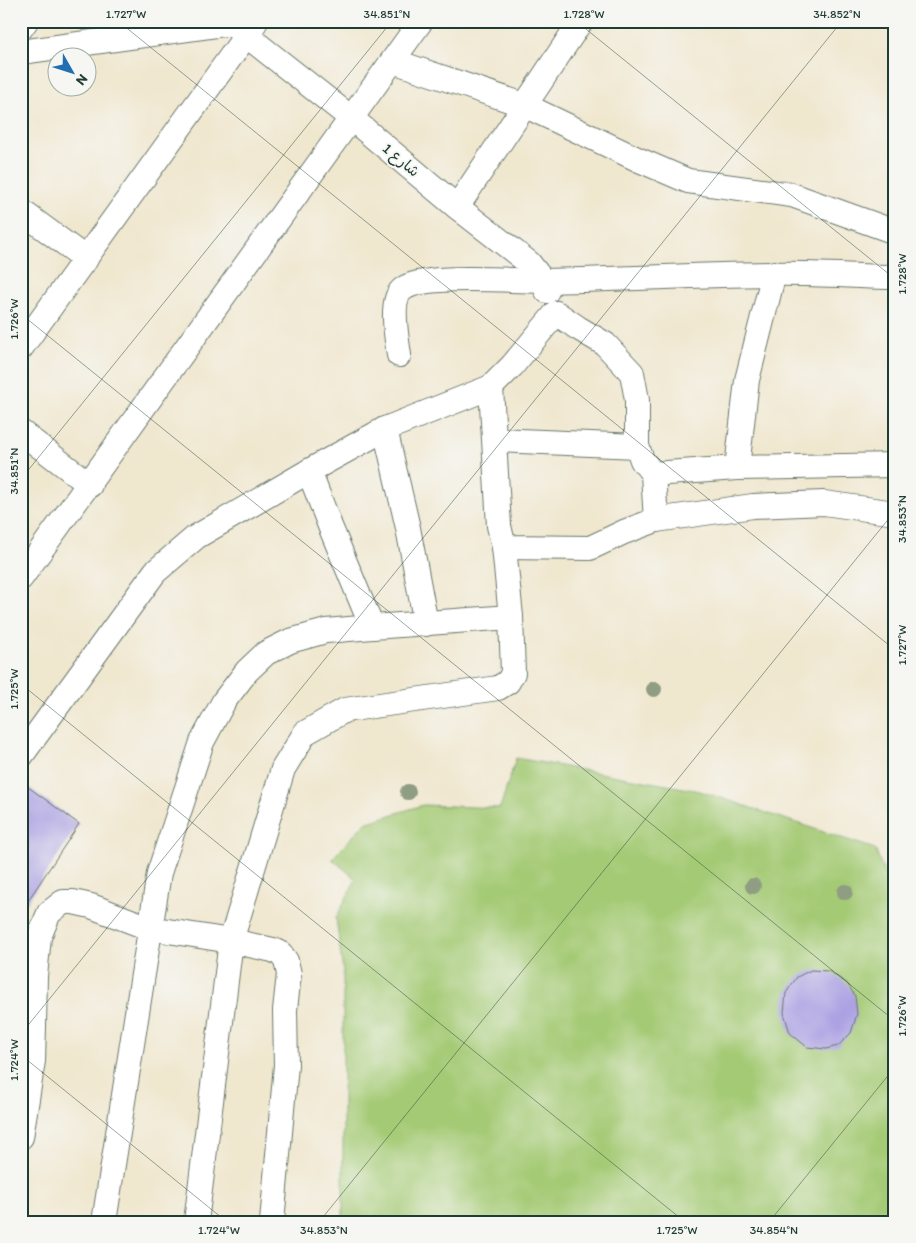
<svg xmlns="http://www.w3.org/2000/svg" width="916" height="1243" viewBox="0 0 916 1243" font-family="Itim,'Playpen Sans Arabic',sans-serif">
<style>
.green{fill:#a4ca74;stroke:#628454}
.building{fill:#a89de2}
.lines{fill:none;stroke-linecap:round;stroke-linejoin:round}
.minor-casing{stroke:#68786a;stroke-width:26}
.minor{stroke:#fff;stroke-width:24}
.tree{fill:#8f9d83}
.ticks{fill:none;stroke:#1f3d34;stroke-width:1;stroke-opacity:0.45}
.labels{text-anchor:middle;stroke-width:4;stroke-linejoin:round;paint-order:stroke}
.street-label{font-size:15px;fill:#1f3d34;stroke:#f6f6f2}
.neatline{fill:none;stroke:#1f3d34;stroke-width:2}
.ticks-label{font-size:12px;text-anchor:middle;fill:#1f3d34}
</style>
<rect width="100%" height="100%" fill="#f6f6f2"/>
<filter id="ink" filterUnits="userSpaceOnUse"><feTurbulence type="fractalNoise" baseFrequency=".02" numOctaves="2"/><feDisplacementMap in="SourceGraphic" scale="10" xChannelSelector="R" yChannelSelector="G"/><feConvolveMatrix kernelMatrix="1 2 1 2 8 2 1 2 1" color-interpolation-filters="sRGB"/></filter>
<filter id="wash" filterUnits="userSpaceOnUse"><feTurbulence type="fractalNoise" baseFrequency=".0096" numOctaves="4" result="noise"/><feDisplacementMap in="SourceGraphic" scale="20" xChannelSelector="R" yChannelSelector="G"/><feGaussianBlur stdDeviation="1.12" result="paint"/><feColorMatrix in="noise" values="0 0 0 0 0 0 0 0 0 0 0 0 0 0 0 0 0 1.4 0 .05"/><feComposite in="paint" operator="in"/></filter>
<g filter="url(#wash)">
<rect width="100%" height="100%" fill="#f0e7cf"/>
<path class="green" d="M516,758L700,791L875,849L895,900V1222H343V972L336,918L356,879L332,859L365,823L423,805L500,808Z"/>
<g id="blocks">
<g class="building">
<path d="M24,784L79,824L21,911V788Z"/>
<path d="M811,970L828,971L847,983L855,996L857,1014L851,1033L838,1046L826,1049L807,1047L790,1033L784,1013L786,993L797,977Z"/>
</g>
</g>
</g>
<g filter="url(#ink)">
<use href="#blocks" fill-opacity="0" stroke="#68786a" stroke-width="1"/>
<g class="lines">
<g class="minor-casing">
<g id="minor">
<path d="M228,21L351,118L457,207L529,263L543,281L547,291"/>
<path d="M21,28L26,21"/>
<path d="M21,52L231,23"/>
<path d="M393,61L524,105L637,159L688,181L792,195L895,232"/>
<path d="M457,207L581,21"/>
<path d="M21,211L86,259"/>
<path d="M556,313L578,328L605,344L632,373L637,400V446L642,460L653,474L737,468L895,465"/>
<path d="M21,348L255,23"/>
<path d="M399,355C397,340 389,299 403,289C424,273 515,281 545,281C621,279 697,275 772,274C810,273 848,276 886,277L895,276"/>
<path d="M491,387L499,526L504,547L590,548L624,532L656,520L653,474"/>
<path d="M385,429L408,528L426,624"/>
<path d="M21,432L90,485"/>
<path d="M496,440L637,446"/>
<path d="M737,468L747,380L774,273"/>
<path d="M309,471L330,526L372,627"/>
<path d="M656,520L753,506L824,503L895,513"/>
<path d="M21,578L421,21"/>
<path d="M21,756L155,572L196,537L309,471L385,429L491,387L512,366L556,313"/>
<path d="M34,1026L35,976L39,937L49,913L63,902H73L91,906L149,928L231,941L273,950L281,954L286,961L289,974L285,1010L286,1065L272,1222"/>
<path d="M21,1137L33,1061L34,1026L28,1013"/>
<path d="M104,1222L159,873L202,742L224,701L247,671L266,653L290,641L326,631L372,627L511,617"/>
<path d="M196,1222L231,941L283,769L305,733L345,710L498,688L508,682L513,673L511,617L504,547"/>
</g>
</g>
<use href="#minor" class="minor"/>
</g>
<g class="tree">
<circle cx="654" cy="689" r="8"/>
<circle cx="408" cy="792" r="8"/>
<circle cx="753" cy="886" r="8"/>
<circle cx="845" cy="892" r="8"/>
</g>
</g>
<path class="ticks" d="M118,21L895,650M576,21L895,279M21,314L895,1021M21,479L392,21M21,684L685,1222M21,1034L842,21M21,1055L227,1222M319,1222L895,511M769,1222L895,1067"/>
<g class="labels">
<g class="street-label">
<text transform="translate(401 160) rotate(40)" y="5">شارع 1</text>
</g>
</g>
<rect width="916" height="1243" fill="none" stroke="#f6f6f2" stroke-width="55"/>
<g transform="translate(72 72) rotate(129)"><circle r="24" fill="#f6f6f2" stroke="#a0aca6"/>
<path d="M0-4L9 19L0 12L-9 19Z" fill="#1f6fb2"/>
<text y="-8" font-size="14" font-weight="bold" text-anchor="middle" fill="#1f3d34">N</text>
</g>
<rect x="28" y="28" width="860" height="1188" class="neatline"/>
<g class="ticks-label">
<text x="126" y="18">1.727°W</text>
<text x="387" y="18">34.851°N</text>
<text x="584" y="18">1.728°W</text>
<text x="837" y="18">34.852°N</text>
<text transform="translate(902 274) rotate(-90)" y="4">1.728°W</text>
<text transform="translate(14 319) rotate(-90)" y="4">1.726°W</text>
<text transform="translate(14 471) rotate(-90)" y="4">34.851°N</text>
<text transform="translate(902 519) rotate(-90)" y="4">34.853°N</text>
<text transform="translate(902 645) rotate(-90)" y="4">1.727°W</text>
<text transform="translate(14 689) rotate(-90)" y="4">1.725°W</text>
<text transform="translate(902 1016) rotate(-90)" y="4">1.726°W</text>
<text transform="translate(14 1060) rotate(-90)" y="4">1.724°W</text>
<text x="219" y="1234">1.724°W</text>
<text x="324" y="1234">34.853°N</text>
<text x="677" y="1234">1.725°W</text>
<text x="774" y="1234">34.854°N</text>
</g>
</svg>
